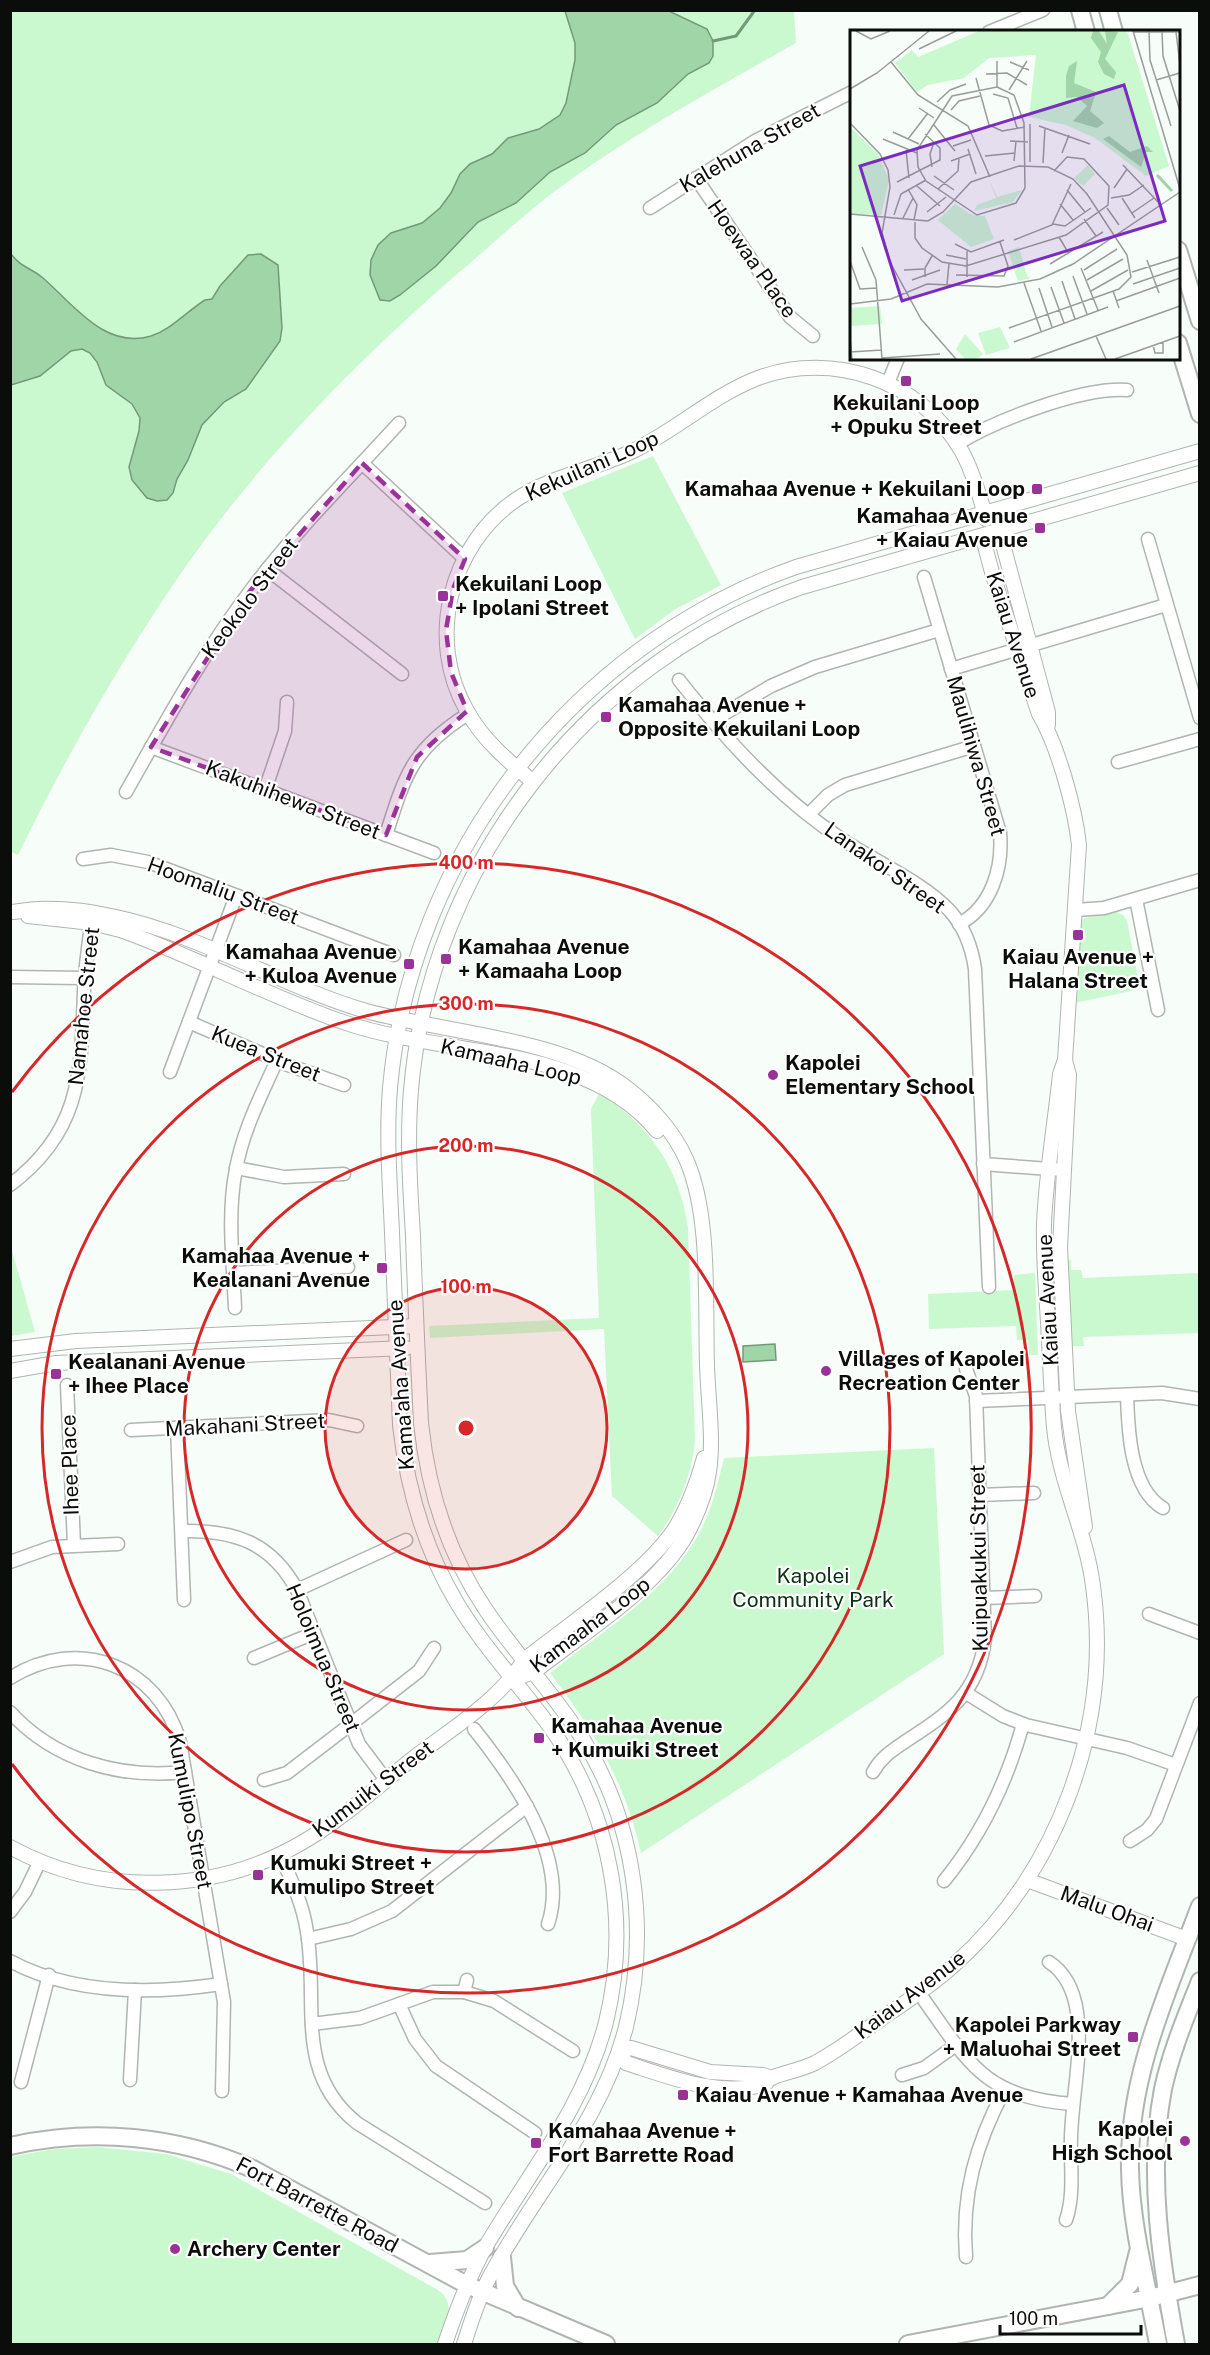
<svg xmlns="http://www.w3.org/2000/svg" width="1210" height="2355" viewBox="0 0 1210 2355" font-family="'Public Sans',sans-serif">
<style>
.green{fill:#caf9d0}
.water{fill:#a0d5a8;stroke:#739979;stroke-width:1.5}
.lines{fill:none;stroke-linecap:round;stroke-linejoin:round}
.stream{stroke:#739979;stroke-width:3}
.minor-casing{stroke:#b0b5b0;stroke-width:15}
.tertiary-casing{stroke:#b0b5b0;stroke-width:16}
.secondary-casing{stroke:#b0b5b0;stroke-width:20}
.minor{stroke:#fff;stroke-width:12}
.tertiary{stroke:#fff;stroke-width:14}
.secondary{stroke:#fff;stroke-width:16}
.marked{fill:#993397;fill-opacity:0.2;stroke:#993397;stroke-width:4.5;stroke-dasharray:12 8;stroke-linejoin:round}
.ring{fill:none;stroke:#d62828;stroke-width:3}
.poi-dot{fill:#993397;stroke:#fff;stroke-width:2}
.labels{text-anchor:middle;stroke-width:4.5;stroke-linejoin:round;paint-order:stroke}
.street-label{font-size:21px;fill:#0b0d0b;stroke:#fff}
.poi-label{font-size:21px;font-weight:bold;fill:#0b0d0b;stroke:#fff;text-anchor:start}
.park-label{font-size:21px;fill:#0b3215;stroke:#fff}
.inset-river{fill:none;stroke:#a0d5a8;stroke-width:3}
.inset-road{fill:none;stroke:#999d99;stroke-width:1.5}
.view{fill:#7b2cbf;fill-opacity:0.15;stroke:#7b2cbf;stroke-width:3}
.inset-edge{fill:none;stroke:#0b0d0b;stroke-width:3}
.centre{fill:#d62828;stroke:#fff;stroke-width:3}
.ring-label{font-size:18px;text-anchor:middle;font-weight:bold;fill:#d62828;stroke:#fff;stroke-width:4.5;stroke-linejoin:round;paint-order:stroke}
</style>
<rect width="100%" height="100%" fill="#f7fdf8"/>
<g class="green">
<path d="M11,11H794L796,43C711,91 625,138 547,197C523,216 500,237 477,257C366,351 261,457 179,576C118,665 65,759 18,855L11,852Z"/>
<path d="M653,456L721,585L674,610L635,639L562,493Z"/>
<path d="M1114,911L1123,915L1127,921L1140,989L1070,1004L1078,922L1085,918Z"/>
<path d="M599,1094C650,1123 680,1171 688,1228L695,1441C691,1477 679,1507 658,1536L612,1496L604,1329L430,1338L429,1326L599,1318L591,1109Z"/>
<path d="M11,1247L35,1332L11,1336H10Z"/>
<path d="M1059,1260H1071V1270H1081L1083,1278L1199,1273V1333L1083,1337L1084,1346H1073V1356H1063Z"/>
<path d="M1035,1273L1038,1355H1029L1028,1340H1017L1016,1326L929,1329L928,1294L1014,1290V1275Z"/>
<path d="M934,1448L944,1654L641,1853C626,1784 593,1728 550,1673C604,1630 670,1591 702,1528C713,1506 718,1482 724,1458Z"/>
<path d="M98,2147L166,2154L231,2174L438,2290C458,2305 446,2325 440,2344H11L10,2157L54,2149Z"/>
</g>
<g class="water">
<path d="M565,11H669L707,29L713,41V56L709,63L688,74L657,103L616,125L585,153L550,172L516,203L478,222L436,266L400,295L390,301L380,300L370,275L371,260L378,245L391,233L422,223L440,208L451,193L460,174L470,164L492,154L508,138L539,129L560,115L566,103L575,60V43Z"/>
<path d="M11,254C23,269 30,267 43,278C73,304 105,350 151,336C172,329 186,312 205,300L212,299L220,286L248,255L261,254L278,265L282,328L280,341L246,389L224,402L202,425L188,460L177,479L173,493L167,500L157,501L147,498L132,480L129,467L139,431L140,418L132,404L106,385L97,362L90,353L82,349L71,351L40,376L11,385Z"/>
<path d="M775,1344L776,1360L743,1362V1346Z"/>
</g>
<g class="lines">
<path class="stream" d="M713,41L736,36L755,10"/>
<g class="minor-casing">
<g id="minor">
<path d="M989,32L1043,10"/>
<path d="M696,178L790,317L813,336"/>
<path d="M650,208L755,141L852,92"/>
<path d="M888,383L898,358"/>
<path d="M957,444C996,420 1082,387 1127,390"/>
<path d="M362,463L465,559"/>
<path d="M1148,539L1200,718"/>
<path d="M267,569L402,674"/>
<path d="M924,577L1000,833C1003,867 992,907 959,924"/>
<path d="M951,669L1166,605"/>
<path d="M679,680C726,740 779,798 843,840C876,862 923,882 950,911C965,928 972,948 975,969L989,1287"/>
<path d="M712,721L771,686L815,667L939,630"/>
<path d="M151,747L434,853"/>
<path d="M1118,762L1200,739"/>
<path d="M265,790L285,731L287,702"/>
<path d="M126,792C165,723 203,653 251,590C295,531 349,478 399,423"/>
<path d="M809,814L828,795L845,785L974,746"/>
<path d="M386,835C405,775 412,749 468,714"/>
<path d="M83,859L111,855L148,862L394,955"/>
<path d="M1136,899L1158,1010"/>
<path d="M1076,910L1104,908L1200,880"/>
<path d="M10,977L84,978"/>
<path d="M189,1022L288,1065L344,1085"/>
<path d="M170,1072L236,896"/>
<path d="M983,1164L1063,1170"/>
<path d="M236,1168L284,1177L344,1174"/>
<path d="M10,1185C82,1131 81,1072 84,991C85,965 89,939 93,913"/>
<path d="M234,1273L348,1267"/>
<path d="M235,1308C233,1262 227,1214 236,1169C243,1130 261,1096 277,1060"/>
<path d="M67,1385L74,1545"/>
<path d="M1127,1395C1128,1429 1130,1489 1163,1508"/>
<path d="M976,1401L1162,1393L1200,1399"/>
<path d="M177,1428L184,1600"/>
<path d="M131,1430L329,1420L357,1426"/>
<path d="M979,1495L1034,1493"/>
<path d="M182,1531C234,1530 271,1542 297,1590L359,1744L386,1780"/>
<path d="M10,1562L52,1547L118,1544"/>
<path d="M297,1590L406,1540"/>
<path d="M983,1598L1035,1596"/>
<path d="M1149,1614L1200,1633"/>
<path d="M254,1658L314,1633"/>
<path d="M10,1678C78,1635 158,1665 180,1742L224,2002L222,2091"/>
<path d="M966,1693L1003,1716L1026,1725L1127,1748L1176,1765"/>
<path d="M10,1712C55,1761 120,1779 185,1772"/>
<path d="M474,1729C513,1778 570,1858 548,1924"/>
<path d="M873,1772C881,1757 893,1750 906,1741C949,1713 978,1694 985,1639L976,1396L966,1369"/>
<path d="M264,1780L287,1773L351,1724L419,1671L434,1648"/>
<path d="M1130,1841L1147,1830L1156,1819L1200,1703"/>
<path d="M280,1854C291,1879 303,1904 307,1932C319,2002 293,2072 357,2123L485,2203"/>
<path d="M944,1881C983,1833 1007,1782 1023,1724"/>
<path d="M10,1912L25,1892L40,1861"/>
<path d="M308,1939L351,1929L392,1911L527,1806"/>
<path d="M10,1961C73,1995 154,1994 221,1984"/>
<path d="M1049,1962C1066,1973 1074,1992 1077,2012C1083,2051 1072,2098 1071,2137C1070,2164 1075,2194 1066,2220"/>
<path d="M464,1992L467,1980"/>
<path d="M919,1993C968,2061 981,2097 1073,2104"/>
<path d="M399,2004L415,2039L436,2066L535,2133"/>
<path d="M312,2024L360,2018L433,1992H464L494,2001L573,2051"/>
<path d="M902,2075L924,2068L956,2045"/>
<path d="M130,2080L135,1990"/>
<path d="M21,2082L49,1975"/>
<path d="M966,2257C961,2195 976,2143 1005,2089"/>
</g>
</g>
<g class="tertiary-casing">
<g id="tertiary">
<path d="M989,533L985,546L993,576L1039,714C1058,746 1075,808 1079,845L1065,1060L1069,1075L1060,1247L1068,1411L1085,1527"/>
<path d="M989,533L1002,541L1048,712V725"/>
<path d="M532,781C507,760 483,740 467,711C426,640 449,545 517,499C553,475 597,469 635,450C677,429 714,395 758,378C833,350 921,381 961,450C973,471 980,496 986,519"/>
<path d="M10,912C20,912 27,909 37,909C63,908 90,911 116,917C204,936 281,986 366,1011C446,1033 563,1038 627,1088C651,1106 674,1132 686,1159C711,1214 705,1305 707,1365C708,1400 714,1437 709,1472C706,1493 697,1515 687,1534C656,1589 583,1633 534,1672L513,1679"/>
<path d="M28,916L92,923L120,930C197,957 269,997 346,1023C446,1057 586,1044 657,1131"/>
<path d="M10,1349L76,1341L416,1326"/>
<path d="M10,1371L56,1363L406,1348"/>
<path d="M10,1847C101,1897 215,1894 303,1842C344,1818 379,1785 416,1756C453,1728 499,1700 524,1660C569,1624 642,1576 674,1530C688,1508 697,1483 704,1458"/>
<path d="M1027,1880L1187,1939"/>
<path d="M619,2051L626,2063C667,2076 717,2097 761,2085C772,2082 761,2083 771,2078C785,2072 801,2070 815,2063C841,2049 866,2029 891,2012C913,1997 935,1983 954,1965C1059,1871 1112,1725 1093,1586C1086,1531 1059,1482 1054,1427C1051,1392 1050,1357 1048,1322C1046,1289 1043,1256 1044,1224C1046,1174 1055,1123 1060,1074L1065,1060"/>
<path d="M619,2051L631,2048L710,2072L763,2075L772,2078"/>
<path d="M445,2344C456,2311 469,2277 486,2246C529,2173 585,2105 606,2022C630,1924 612,1818 555,1734C524,1689 485,1650 457,1603C424,1548 407,1488 400,1425C397,1361 395,1297 392,1233C390,1184 386,1136 390,1088C411,853 574,645 796,567L1200,451"/>
<path d="M464,2344C471,2322 478,2299 489,2278C534,2193 602,2122 626,2027C649,1931 636,1826 584,1741C555,1694 516,1655 486,1610C448,1554 428,1490 421,1423C418,1361 415,1299 413,1236C410,1187 407,1139 411,1090C430,863 589,662 802,587L1200,473"/>
</g>
</g>
<g class="secondary-casing">
<g id="secondary">
<path d="M1080,10L1086,32"/>
<path d="M1108,10L1114,32"/>
<path d="M1178,250L1200,321"/>
<path d="M1178,343L1200,414"/>
<path d="M10,2146C92,2128 176,2135 253,2169L467,2285L606,2344"/>
<path d="M502,2257L505,2286L518,2308"/>
<path d="M430,2263L467,2260L485,2248"/>
<path d="M1108,2306L1130,2284L1138,2252"/>
<path d="M908,2344L1150,2298L1200,2285"/>
<path d="M1158,2344C1148,2287 1131,2228 1130,2169C1128,2076 1168,1991 1200,1906"/>
<path d="M1176,2344C1161,2263 1147,2172 1163,2089C1171,2052 1186,2016 1200,1981"/>
</g>
</g>
<use href="#minor" class="minor"/>
<use href="#tertiary" class="tertiary"/>
<use href="#secondary" class="secondary"/>
</g>
<path class="marked" d="M362,463L465,559L453,589L446,630L451,672L467,711L417,757L386,835L151,747L250,591Z"/>
<circle cx="466" cy="1428" r="141" fill="#d62828" fill-opacity=".12"/>
<g class="ring">
<circle cx="466" cy="1428" r="141"/>
<circle cx="466" cy="1428" r="282"/>
<circle cx="466" cy="1428" r="424"/>
<path d="M12 1092A565 565 0 1 1 12 1764"/>
</g>
<g class="poi-dot">
<rect x="900" y="375" width="12" height="12" rx="3"/>
<rect x="1031" y="483" width="12" height="12" rx="3"/>
<rect x="1034" y="522" width="12" height="12" rx="3"/>
<rect x="437" y="590" width="12" height="12" rx="3"/>
<rect x="600" y="711" width="12" height="12" rx="3"/>
<rect x="1072" y="929" width="12" height="12" rx="3"/>
<rect x="440" y="953" width="12" height="12" rx="3"/>
<rect x="403" y="958" width="12" height="12" rx="3"/>
<circle cx="773" cy="1075" r="6"/>
<rect x="376" y="1262" width="12" height="12" rx="3"/>
<circle cx="826" cy="1371" r="6"/>
<rect x="50" y="1368" width="12" height="12" rx="3"/>
<rect x="533" y="1732" width="12" height="12" rx="3"/>
<rect x="252" y="1869" width="12" height="12" rx="3"/>
<rect x="1127" y="2031" width="12" height="12" rx="3"/>
<rect x="677" y="2089" width="12" height="12" rx="3"/>
<circle cx="1185" cy="2141" r="6"/>
<rect x="530" y="2137" width="12" height="12" rx="3"/>
<circle cx="175" cy="2249" r="6"/>
</g>
<g class="labels">
<g class="street-label">
<text transform="translate(750 148) rotate(-30)" y="7">Kalehuna Street</text>
<text transform="translate(752 259) rotate(55)" y="7">Hoewaa Place</text>
<text transform="translate(592 466) rotate(-24)" y="7">Kekuilani Loop</text>
<text transform="translate(250 598) rotate(-53)" y="7">Keokolo Street</text>
<text transform="translate(1013 635) rotate(72)" y="7">Kaiau Avenue</text>
<text transform="translate(976 756) rotate(74)" y="7">Maulihiwa Street</text>
<text transform="translate(293 800) rotate(21)" y="7">Kakuhihewa Street</text>
<text transform="translate(885 868) rotate(35)" y="7">Lanakoi Street</text>
<text transform="translate(223 891) rotate(20)" y="7">Hoomaliu Street</text>
<text transform="translate(84 1006) rotate(-84)" y="7">Namahoe Street</text>
<text transform="translate(266 1054) rotate(22)" y="7">Kuea Street</text>
<text transform="translate(511 1062) rotate(13)" y="7">Kamaaha Loop</text>
<text transform="translate(1048 1300) rotate(-93)" y="7">Kaiau Avenue</text>
<text transform="translate(401 1385) rotate(-94)" y="7">Kama'aha Avenue</text>
<text transform="translate(245 1425) rotate(-3)" y="7">Makahani Street</text>
<text transform="translate(70 1465) rotate(-92)" y="7">Ihee Place</text>
<text transform="translate(979 1558) rotate(-91)" y="7">Kuipuakukui Street</text>
<text transform="translate(590 1625) rotate(-37)" y="7">Kamaaha Loop</text>
<text transform="translate(323 1658) rotate(67)" y="7">Holoimua Street</text>
<text transform="translate(373 1789) rotate(-37)" y="7">Kumuiki Street</text>
<text transform="translate(190 1811) rotate(79)" y="7">Kumulipo Street</text>
<text transform="translate(1107 1909) rotate(20)" y="7">Malu Ohai</text>
<text transform="translate(910 1995) rotate(-37)" y="7">Kaiau Avenue</text>
<text transform="translate(317 2205) rotate(28)" y="7">Fort Barrette Road</text>
</g>
<g class="poi-label">
<text x="906" y="410" text-anchor="middle">Kekuilani Loop<tspan x="906" dy="24">+ Opuku Street</tspan></text>
<text x="1025" y="496" text-anchor="end">Kamahaa Avenue + Kekuilani Loop</text>
<text x="1028" y="523" text-anchor="end">Kamahaa Avenue<tspan x="1028" dy="24">+ Kaiau Avenue</tspan></text>
<text x="455" y="591">Kekuilani Loop<tspan x="455" dy="24">+ Ipolani Street</tspan></text>
<text x="618" y="712">Kamahaa Avenue +<tspan x="618" dy="24">Opposite Kekuilani Loop</tspan></text>
<text x="458" y="954">Kamahaa Avenue<tspan x="458" dy="24">+ Kamaaha Loop</tspan></text>
<text x="397" y="959" text-anchor="end">Kamahaa Avenue<tspan x="397" dy="24">+ Kuloa Avenue</tspan></text>
<text x="1078" y="964" text-anchor="middle">Kaiau Avenue +<tspan x="1078" dy="24">Halana Street</tspan></text>
<text x="785" y="1070">Kapolei<tspan x="785" dy="24">Elementary School</tspan></text>
<text x="370" y="1263" text-anchor="end">Kamahaa Avenue +<tspan x="370" dy="24">Kealanani Avenue</tspan></text>
<text x="838" y="1366">Villages of Kapolei<tspan x="838" dy="24">Recreation Center</tspan></text>
<text x="68" y="1369">Kealanani Avenue<tspan x="68" dy="24">+ Ihee Place</tspan></text>
<text x="551" y="1733">Kamahaa Avenue<tspan x="551" dy="24">+ Kumuiki Street</tspan></text>
<text x="270" y="1870">Kumuki Street +<tspan x="270" dy="24">Kumulipo Street</tspan></text>
<text x="1121" y="2032" text-anchor="end">Kapolei Parkway<tspan x="1121" dy="24">+ Maluohai Street</tspan></text>
<text x="695" y="2102">Kaiau Avenue + Kamahaa Avenue</text>
<text x="1173" y="2136" text-anchor="end">Kapolei<tspan x="1173" dy="24">High School</tspan></text>
<text x="548" y="2138">Kamahaa Avenue +<tspan x="548" dy="24">Fort Barrette Road</tspan></text>
<text x="187" y="2256">Archery Center</text>
</g>
<g class="park-label">
<text x="813" y="1583">Kapolei<tspan x="813" dy="24">Community Park</tspan></text>
</g>
</g>
<g transform="translate(850 30)">
<rect width="330" height="330" fill="#f7fdf8"/>
<path d="M129,1H277L319,136L296,146L245,108L216,95L179,87L186,25L139,28L114,48L78,55L67,62L45,33L62,20L68,27ZM0,97L28,124L39,150L31,185L0,184ZM238,135L245,144L233,156L224,148ZM139,149L147,167L172,160L163,172L124,181L127,175L146,168ZM105,174L122,185L135,186L144,209L121,217L88,190ZM169,217L177,246L181,248L168,251L158,221ZM30,276L32,294L0,296V278ZM150,297L160,318L136,325L128,303ZM115,304L133,324L127,329H115L106,319Z" fill="#caf9d0"/>
<path d="M249,1L257,14L255,1L268,2L255,29L266,42L264,49L254,44L248,32L251,22L241,8L243,1ZM227,31L224,53L246,62L240,81L254,93L247,98L223,91L237,76L227,67L216,68V46L219,36ZM259,106L280,122L297,116L303,122H296L291,137L253,109Z" fill="#a0d5a8"/>
<path class="inset-river" d="M307,145L322,161"/>
<path class="inset-road" d="M6,1L21,9L40,1M283,1L330,159M299,1L300,30L321,96M312,1L313,26L330,81M283,2H330M326,2L330,35M69,19L106,1M147,31V57M41,32L68,65L118,96L140,147M160,32L179,40M136,44L157,43L177,55M126,48L139,95L152,101L175,97M306,50L330,43M147,57L164,65L174,93L175,158L166,173L127,185L76,151L68,137L67,120L102,66ZM0,59L27,43L79,1M159,60L177,31M143,64L158,68L167,98M87,72L100,60L116,54M69,78L84,88M101,80L109,71L130,66M0,93L30,124L38,140L40,157L32,203L40,232L71,289L106,329M84,95L105,121M189,96L240,114M43,102L69,114M33,109L67,123M58,109L78,83M160,111L178,112M103,116L121,110M118,119L126,144M56,120L59,148M212,123L219,105M135,126L165,123M101,131L120,124M164,131L166,111M180,132V94M193,133L195,98M273,135L308,172M82,137L80,124L84,112M84,146L104,160M47,152L90,130V118L75,104M67,156L90,176M264,158L277,139M58,159L67,175L64,190M88,159L108,141L109,128M217,160L235,182M261,168L279,165L294,155M272,168L285,188M210,174L223,190M257,178L269,195M77,182L96,167M282,183L304,168M0,184L78,191L93,182L121,152L169,136L198,137L223,149L237,164L277,225L281,247L269,259L159,298M44,185L51,164L76,150M53,188L63,168M234,189L246,206M65,192V208L72,218L92,232L116,236L216,205L258,175L259,156L234,129L217,127L204,141M203,194L215,196L241,178M209,207L219,224M164,210L202,195L221,154M105,214L121,222L154,210M12,217L26,250L32,329M96,225L116,229M297,230L309,263M0,231L10,259L27,258M200,234L253,202M231,238L248,280M54,240L74,239M234,240L267,219M282,242L330,227M106,245L154,246L158,236L150,212M223,246L237,284M75,247V238L82,226M117,247V221M62,250L90,240M237,250L273,229M212,251L225,289M174,253L191,301M97,254L99,234M283,254L330,238M201,257L214,293M189,258L202,297M241,261L278,240M263,261L269,278M266,271L330,248M0,274L41,269L77,254L148,257L190,249L223,234L330,162M246,306L256,329M0,308L2,329M164,312L258,277M303,315L305,323H313V312M0,322L32,320M32,328L90,324M181,329L330,276M265,329L330,306"/>
<path class="view" d="M274,55L315,191L52,271L10,136Z"/>
<rect width="330" height="330" class="inset-edge"/>
</g>
<circle cx="466" cy="1428" r="9" class="centre"/>
<g class="ring-label">
<text x="466" y="869">400 m</text>
<text x="466" y="1010">300 m</text>
<text x="466" y="1152">200 m</text>
<text x="466" y="1293">100 m</text>
</g>
<rect width="1210" height="2355" fill="none" stroke="#0b0d0b" stroke-width="24"/>
<path d="M1000 2325v9h141v-9" fill="none" stroke="#0b0d0b" stroke-width="3"/>
<text x="1009" y="2325" font-size="18" fill="#0b0d0b" stroke="#ffffff" stroke-width="4.5" paint-order="stroke">100 m</text>
</svg>
